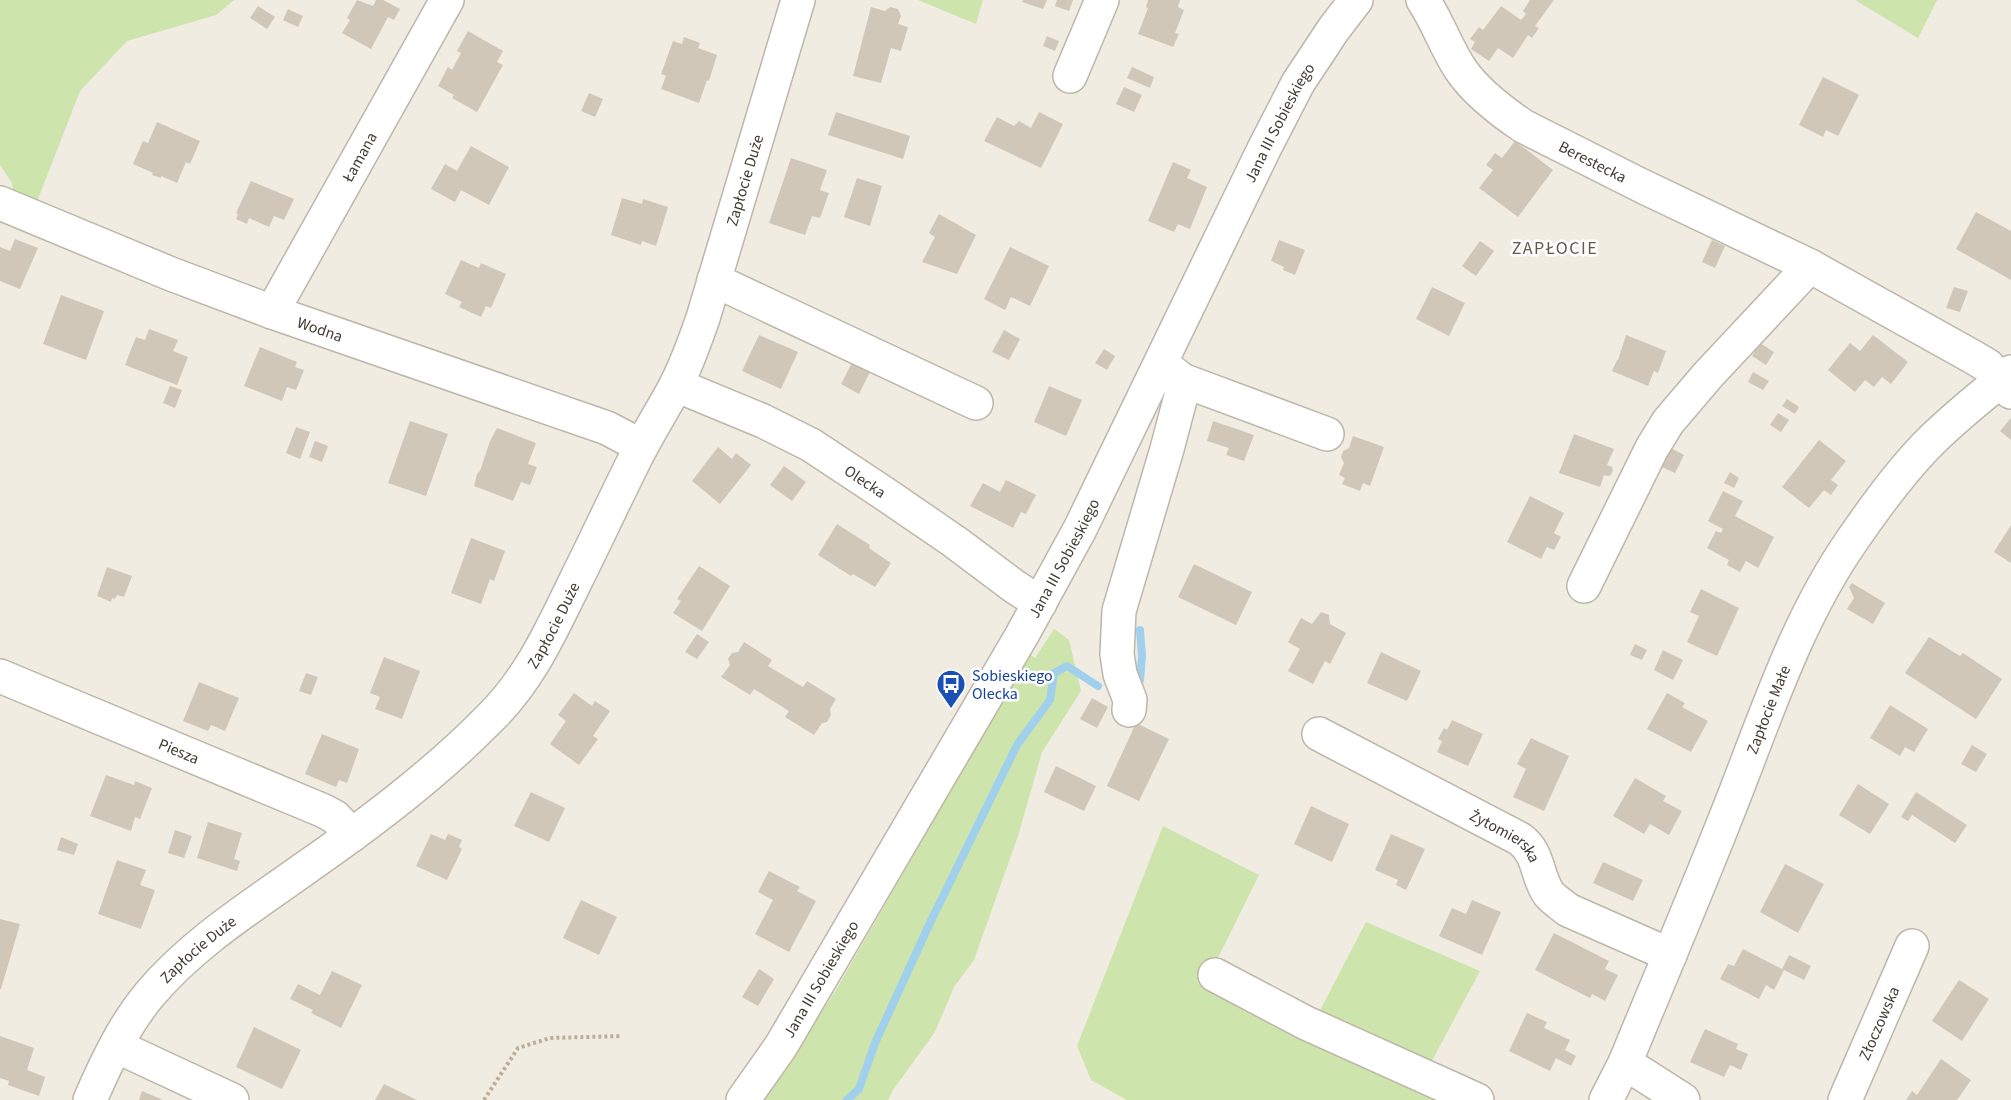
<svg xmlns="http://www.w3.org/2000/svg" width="2011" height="1100" viewBox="0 0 2011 1100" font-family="'Source Sans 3',sans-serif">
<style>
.green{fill:#cde4ac}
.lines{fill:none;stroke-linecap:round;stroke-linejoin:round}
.stream{stroke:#a0d0ec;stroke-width:8}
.building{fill:#d1c7b8}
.minor-casing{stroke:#beb6a9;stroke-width:36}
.path{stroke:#bcae97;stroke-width:4;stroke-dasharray:3 3;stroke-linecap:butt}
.minor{stroke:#fff;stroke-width:33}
.labels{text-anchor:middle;stroke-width:5;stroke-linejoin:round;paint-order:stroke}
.street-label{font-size:16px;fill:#423b33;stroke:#fff}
.transit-label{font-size:16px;fill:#164399;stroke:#fff;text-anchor:start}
.neighbourhood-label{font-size:18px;letter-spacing:1.5px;fill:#64594b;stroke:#fff}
</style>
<rect width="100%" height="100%" fill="#f0ece2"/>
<g class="green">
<path d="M0,0H234L216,15L127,41L80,91L33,212L15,205L12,183L0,165Z"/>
<path d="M918,0H983L976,24Z"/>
<path d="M1855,0H1937L1918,38Z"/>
<path d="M1054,629L1069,640L1081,691L1042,752L1018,836L974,960L954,987L935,1032L893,1090L888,1100H764L836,990L1029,654L1035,658Z"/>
<path d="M1163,826L1259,875L1213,968L1440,1100H1127L1091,1080L1077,1046Z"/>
<path d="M1366,922L1480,971L1427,1070L1315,1020Z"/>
</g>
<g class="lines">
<g class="stream">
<path d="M1140,680L1142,656L1140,630"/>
<path d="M847,1100L859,1089L875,1043L929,925L1017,745L1050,700L1054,673L1067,666L1098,686"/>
</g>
</g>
<g class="building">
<path d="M357,0L373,6L376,0H383L400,9L394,20L388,17L371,49L342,33L350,20L347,18Z"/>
<path d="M1023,0H1047L1043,9L1022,2Z"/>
<path d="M1057,0H1073L1069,11L1055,6Z"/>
<path d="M1148,0H1180L1178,7L1184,10L1175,33L1179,34L1173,47L1138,34L1148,8L1146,7Z"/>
<path d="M1530,0H1554L1535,26L1539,28L1532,38L1528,35L1513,58L1498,48L1489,61L1471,49L1475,42L1470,39L1479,27L1483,30L1501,6L1521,20L1526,14L1523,11Z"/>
<path d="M258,6L275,17L267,29L250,18Z"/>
<path d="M871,7L885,11L890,7L898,9L901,16L898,24L908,27L901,51L891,48L881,83L853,76Z"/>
<path d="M288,9L303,16L298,27L283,20Z"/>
<path d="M468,31L503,51L497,62L503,65L477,112L452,98L454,95L438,86L448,67L452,70L461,53L457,51Z"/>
<path d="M1047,36L1059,41L1055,51L1043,46Z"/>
<path d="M684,37L700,43L698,48L717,55L709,81L707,80L699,103L661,89L666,76L661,74L673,41L682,44Z"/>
<path d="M1132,67L1154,77L1150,88L1127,78Z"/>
<path d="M1823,77L1859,95L1838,136L1826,130L1823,137L1799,125Z"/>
<path d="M1124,87L1142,95L1134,112L1116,104Z"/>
<path d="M589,93L603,99L595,117L581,111Z"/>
<path d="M836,112L910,136L903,159L828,135Z"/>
<path d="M1039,112L1063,124L1041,168L984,141L997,117L1014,126L1019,121L1031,128Z"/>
<path d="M157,122L200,141L190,164L186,162L177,183L161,176V178L152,175L153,173L133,164L143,141L148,143Z"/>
<path d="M1515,141L1553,170L1518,217L1479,188L1493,170L1486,165L1495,153L1502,158Z"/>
<path d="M471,146L509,167L489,205L461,190L455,202L431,189L445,164L457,171Z"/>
<path d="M791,158L827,170L820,190L829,193L820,218L812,216L805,235L769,223Z"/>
<path d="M1173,162L1191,170L1187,178L1207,187L1190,229L1178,224L1174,232L1148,221Z"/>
<path d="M857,178L882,186L870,226L844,217Z"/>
<path d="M251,181L294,199L284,220L274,216L269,227L249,218L247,224L236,219L238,214L236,213Z"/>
<path d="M622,198L642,204L643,199L668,207L656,246L642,241L641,245L611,235Z"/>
<path d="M1976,212L2011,231V280L1956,249Z"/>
<path d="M939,214L976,235L957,274L922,262L935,237L929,233Z"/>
<path d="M15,239L38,248L20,289L0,281V247L10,251Z"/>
<path d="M1279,240L1305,250L1295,275L1283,270L1284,267L1271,261Z"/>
<path d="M1712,240L1725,246L1715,268L1702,262Z"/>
<path d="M1480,241L1494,251L1476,276L1462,266Z"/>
<path d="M1010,247L1049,266L1030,306L1011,297L1005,310L984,299Z"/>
<path d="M461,260L479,268L481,263L506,274L491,308L486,306L481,317L459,307L462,302L445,294Z"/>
<path d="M1432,287L1465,303L1449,336L1416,319Z"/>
<path d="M1954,287L1968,291L1960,312L1946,308Z"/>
<path d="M61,295L104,311L86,360L43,344Z"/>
<path d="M149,329L178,340L173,351L188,357L177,385L125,365L136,337L145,340Z"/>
<path d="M1004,330L1020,339L1009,360L992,352Z"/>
<path d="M759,335L798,352L781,389L742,371Z"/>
<path d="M1626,335L1666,351L1658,373L1654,371L1648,386L1612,371L1617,360H1618Z"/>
<path d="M1873,335L1908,362L1891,384L1882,377L1874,387L1865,380L1855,392L1828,370L1850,343L1860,351Z"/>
<path d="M1760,343L1774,352L1766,365L1752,356Z"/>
<path d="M260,347L297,362L295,367L304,370L296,390L287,387L282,401L244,386Z"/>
<path d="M1104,349L1115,356L1107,370L1095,363Z"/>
<path d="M853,361L871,370L859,394L841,384Z"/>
<path d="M1753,372L1769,381L1763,390L1748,382Z"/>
<path d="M170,386L182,390L175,408L163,403Z"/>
<path d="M1049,386L1082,400L1066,436L1034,422Z"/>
<path d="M1787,399L1799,407L1795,414L1782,406Z"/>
<path d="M1778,413L1789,420L1781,432L1770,425Z"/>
<path d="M2011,418V440L2000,431Z"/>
<path d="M410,421L448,434L426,496L388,483Z"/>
<path d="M1213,421L1254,435L1244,461L1226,455L1229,448L1207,441Z"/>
<path d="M296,427L310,432L300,459L286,453Z"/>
<path d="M497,428L536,443L528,464L537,467L530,485L521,482L513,501L474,486L477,474L480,471L490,441Z"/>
<path d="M1574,434L1614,449L1607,465L1612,467L1613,470L1611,475L1608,476L1604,475L1600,487L1559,473Z"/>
<path d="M1353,436L1384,447L1370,486L1363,483L1360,491L1342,484L1345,478L1339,475L1344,463L1341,457L1343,451L1349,448Z"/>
<path d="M1819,440L1846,461L1831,480L1838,485L1831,495L1824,490L1809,508L1782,487Z"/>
<path d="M315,441L328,446L322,462L309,457Z"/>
<path d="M718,447L732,459L736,453L751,465L720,504L692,481Z"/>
<path d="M1671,448L1684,455L1675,473L1662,467Z"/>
<path d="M784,466L806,482L792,501L770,485Z"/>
<path d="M1730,472L1739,478L1734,488L1724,483Z"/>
<path d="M1006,480L1036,495L1026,514L1021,512L1013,528L970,506L983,483L1000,492Z"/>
<path d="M1723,491L1743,501L1735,516L1774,537L1758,568L1746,561L1740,572L1727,565L1729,560L1707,548L1716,531L1721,533L1723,529L1708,521Z"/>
<path d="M1530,496L1564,513L1554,533L1561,537L1554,550L1547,547L1541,559L1507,542Z"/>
<path d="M837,524L870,545L869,548L891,563L875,587L853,574L851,576L818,555Z"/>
<path d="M2011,525V563L1994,552Z"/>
<path d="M471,538L505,551L494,581L490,579L481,604L451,593Z"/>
<path d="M1194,564L1252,592L1236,625L1178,597Z"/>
<path d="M699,566L730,586L702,631L673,613L681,601L677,599Z"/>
<path d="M107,567L132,576L124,597L117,595L115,599L112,598L111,602L97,596Z"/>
<path d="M1852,583L1885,603L1873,624L1847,609L1854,598L1849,587Z"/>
<path d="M1701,589L1739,608L1717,656L1687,642L1699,616L1690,612Z"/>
<path d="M1321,612L1329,615L1330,624L1346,633L1330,664L1325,661L1313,684L1288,671L1300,649L1288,642L1301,618L1312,624Z"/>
<path d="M697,634L709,642L697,659L685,652Z"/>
<path d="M1929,637L1960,656L1963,653L2002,679L1976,719L1905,673Z"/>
<path d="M744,642L772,660L768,666L803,687L807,681L836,699L830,709L831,715L827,722L822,723L814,735L785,717L789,711L754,689L750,695L721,677L730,665L728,659L732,653L738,652Z"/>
<path d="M1635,644L1647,650L1642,660L1630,655Z"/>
<path d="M1663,650L1683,660L1673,680L1654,670Z"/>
<path d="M1381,652L1421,671L1407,701L1367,683Z"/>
<path d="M384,657L420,671L402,719L375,709L380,697L370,693Z"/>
<path d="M306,673L318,677L311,695L299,691Z"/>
<path d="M199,682L239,698L225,731L211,725L208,731L183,721Z"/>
<path d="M574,693L592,706L595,701L610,711L593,736L598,739L579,765L550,744L566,721L558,715Z"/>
<path d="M1667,693L1685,703L1682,707L1708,721L1691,752L1647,729Z"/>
<path d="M1092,698L1108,707L1097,728L1080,719Z"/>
<path d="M1890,705L1928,729L1914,752L1905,747L1900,756L1870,738Z"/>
<path d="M1452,720L1483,734L1468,766L1437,752L1442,741L1438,739L1444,728L1447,730Z"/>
<path d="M1136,723L1169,739L1139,801L1107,786Z"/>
<path d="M322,734L359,749L347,783L339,780L336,787L305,774Z"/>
<path d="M1531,738L1569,756L1544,811L1513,797L1526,769L1517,764Z"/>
<path d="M1972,745L1987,754L1976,772L1961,764Z"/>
<path d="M1056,766L1096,786L1084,811L1044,792Z"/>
<path d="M106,775L134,785L135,781L152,788L140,819L135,817L131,831L90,816Z"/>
<path d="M1635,778L1666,796L1663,801L1682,811L1669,835L1650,824L1644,834L1613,816Z"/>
<path d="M1858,784L1889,804L1870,834L1839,815Z"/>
<path d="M531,792L565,808L549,842L514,826Z"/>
<path d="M1916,792L1967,825L1955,843L1912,815L1908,821L1901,817Z"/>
<path d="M1311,806L1349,824L1332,862L1294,844Z"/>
<path d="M208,822L242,833L234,859L240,861L237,871L197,858Z"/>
<path d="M175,830L192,836L184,858L168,853Z"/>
<path d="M431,834L445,840L448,834L462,840L459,847L462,849L447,880L416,866Z"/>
<path d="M1391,834L1425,849L1406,890L1396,885L1398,880L1375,870Z"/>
<path d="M61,837L78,844L74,855L57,850Z"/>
<path d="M117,860L146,870L140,885L155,890L141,929L98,914Z"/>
<path d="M1603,862L1643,880L1633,901L1593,883Z"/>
<path d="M1785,864L1824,884L1798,933L1760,912Z"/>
<path d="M769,871L800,887L797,891L816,901L789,952L755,934L773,900L758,892Z"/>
<path d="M581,900L617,917L599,955L563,938Z"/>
<path d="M1472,900L1501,912L1482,955L1439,936L1452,908L1466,914Z"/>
<path d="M0,919L20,924L1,989H0Z"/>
<path d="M1554,933L1609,961L1605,969L1618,975L1605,1001L1592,994L1590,998L1535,970Z"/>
<path d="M1743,949L1782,969L1789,955L1811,966L1804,980L1784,970L1774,990L1766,985L1759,999L1720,979L1728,964L1734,966Z"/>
<path d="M759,969L774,979L758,1006L742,997Z"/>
<path d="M332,971L362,985L341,1028L311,1013L313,1010L290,999L298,984L320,995Z"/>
<path d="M1959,980L1989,999L1962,1041L1932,1021Z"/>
<path d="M1527,1013L1547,1022L1544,1028L1570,1040L1565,1050L1576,1056L1571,1066L1556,1058L1550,1071L1509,1051Z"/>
<path d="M254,1027L301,1050L282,1089L236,1067Z"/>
<path d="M1705,1029L1738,1044L1736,1049L1748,1054L1741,1070L1730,1065L1724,1077L1690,1062Z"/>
<path d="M0,1036L34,1048L27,1070L45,1077L39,1096L8,1085L9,1081L0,1078Z"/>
<path d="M1941,1059L1971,1080L1957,1100H1906L1912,1091L1917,1095Z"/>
<path d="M384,1084L417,1100H375Z"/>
<path d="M142,1091L163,1100H139Z"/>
</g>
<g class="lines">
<g class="minor-casing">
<g id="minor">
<path id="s1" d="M1423,0C1438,22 1446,48 1461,70C1476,92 1501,111 1523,126L1642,186L1810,266L1973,357L1988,366L2011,392"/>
<path d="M1070,76L1102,0"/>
<path id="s2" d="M0,203L171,274L272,312L607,428L641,446"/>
<path d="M714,280L976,403"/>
<path id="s3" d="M272,312L447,0"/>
<path d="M1167,368L1182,380L1327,434"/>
<path id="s4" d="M676,385L763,421L811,445L885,494L955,542L1015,587L1040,603"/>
<path d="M1584,586L1652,448L1668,422L1708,375L1810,266"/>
<path id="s5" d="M0,676L324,811L335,817L352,835"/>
<path d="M1129,710L1130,700L1120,674L1117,654L1119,611L1167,449L1181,396L1182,380"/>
<path id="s6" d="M1319,734L1520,839C1540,854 1536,876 1549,894C1554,900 1562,905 1568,910L1670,955"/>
<path d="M1215,975L1306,1023L1477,1100"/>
<path d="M116,1046L232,1100"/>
<path d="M1625,1063L1683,1100"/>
<path id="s7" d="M90,1100C106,1063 124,1025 150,994C193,943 251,907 304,869C370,823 434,775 490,718C530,679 552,629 576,580C595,542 613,503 632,465C645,437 662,412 676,385C687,364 695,341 703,318L798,0"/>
<path id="s8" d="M743,1100L781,1046L1022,635L1080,529L1264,149L1298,83L1333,30L1356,0"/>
<path id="s9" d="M1606,1100L1625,1063C1662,973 1700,884 1735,794C1769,707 1799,616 1853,539C1875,507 1898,475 1925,447C1952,419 1982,396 2011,372"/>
<path id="s10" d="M1845,1100L1912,946"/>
</g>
</g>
<path class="path" d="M484,1100L518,1048L550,1038L621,1036"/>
<use href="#minor" class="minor"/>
</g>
<defs>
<g id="bus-pin" transform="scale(1.5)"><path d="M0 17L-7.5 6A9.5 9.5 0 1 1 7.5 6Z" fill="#1a4fb4" stroke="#fff"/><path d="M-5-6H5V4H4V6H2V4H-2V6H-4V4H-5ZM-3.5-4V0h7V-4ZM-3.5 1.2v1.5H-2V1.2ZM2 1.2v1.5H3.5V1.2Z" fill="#fff"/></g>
</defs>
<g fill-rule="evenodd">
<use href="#bus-pin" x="951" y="684"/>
</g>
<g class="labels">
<g class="street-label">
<text dy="6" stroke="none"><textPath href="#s8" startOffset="1116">Jana III Sobieskiego</textPath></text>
<text dy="6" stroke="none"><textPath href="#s3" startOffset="178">Łamana</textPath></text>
<text dy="6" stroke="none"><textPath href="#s1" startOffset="242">Berestecka</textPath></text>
<text dy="6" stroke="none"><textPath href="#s7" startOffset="1160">Zapłocie Duże</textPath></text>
<text dy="6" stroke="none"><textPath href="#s2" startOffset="344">Wodna</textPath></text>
<text dy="6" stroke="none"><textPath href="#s4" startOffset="213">Olecka</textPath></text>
<text dy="6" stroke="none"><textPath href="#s8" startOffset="630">Jana III Sobieskiego</textPath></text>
<text dy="6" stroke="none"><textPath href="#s7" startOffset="674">Zapłocie Duże</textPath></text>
<text dy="6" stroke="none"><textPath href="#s9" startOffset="423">Zapłocie Małe</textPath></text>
<text dy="6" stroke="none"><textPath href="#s5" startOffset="194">Piesza</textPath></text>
<text dy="6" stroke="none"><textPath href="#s6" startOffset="213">Żytomierska</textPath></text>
<text dy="6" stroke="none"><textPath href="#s7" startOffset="188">Zapłocie Duże</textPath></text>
<text dy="6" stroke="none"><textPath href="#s8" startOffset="144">Jana III Sobieskiego</textPath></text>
<text dy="6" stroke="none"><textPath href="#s10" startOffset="84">Złoczowska</textPath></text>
</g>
<g class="transit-label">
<text x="972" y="681">Sobieskiego<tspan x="972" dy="18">Olecka</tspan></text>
</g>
<g class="neighbourhood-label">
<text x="1555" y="254">ZAPŁOCIE</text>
</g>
</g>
</svg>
